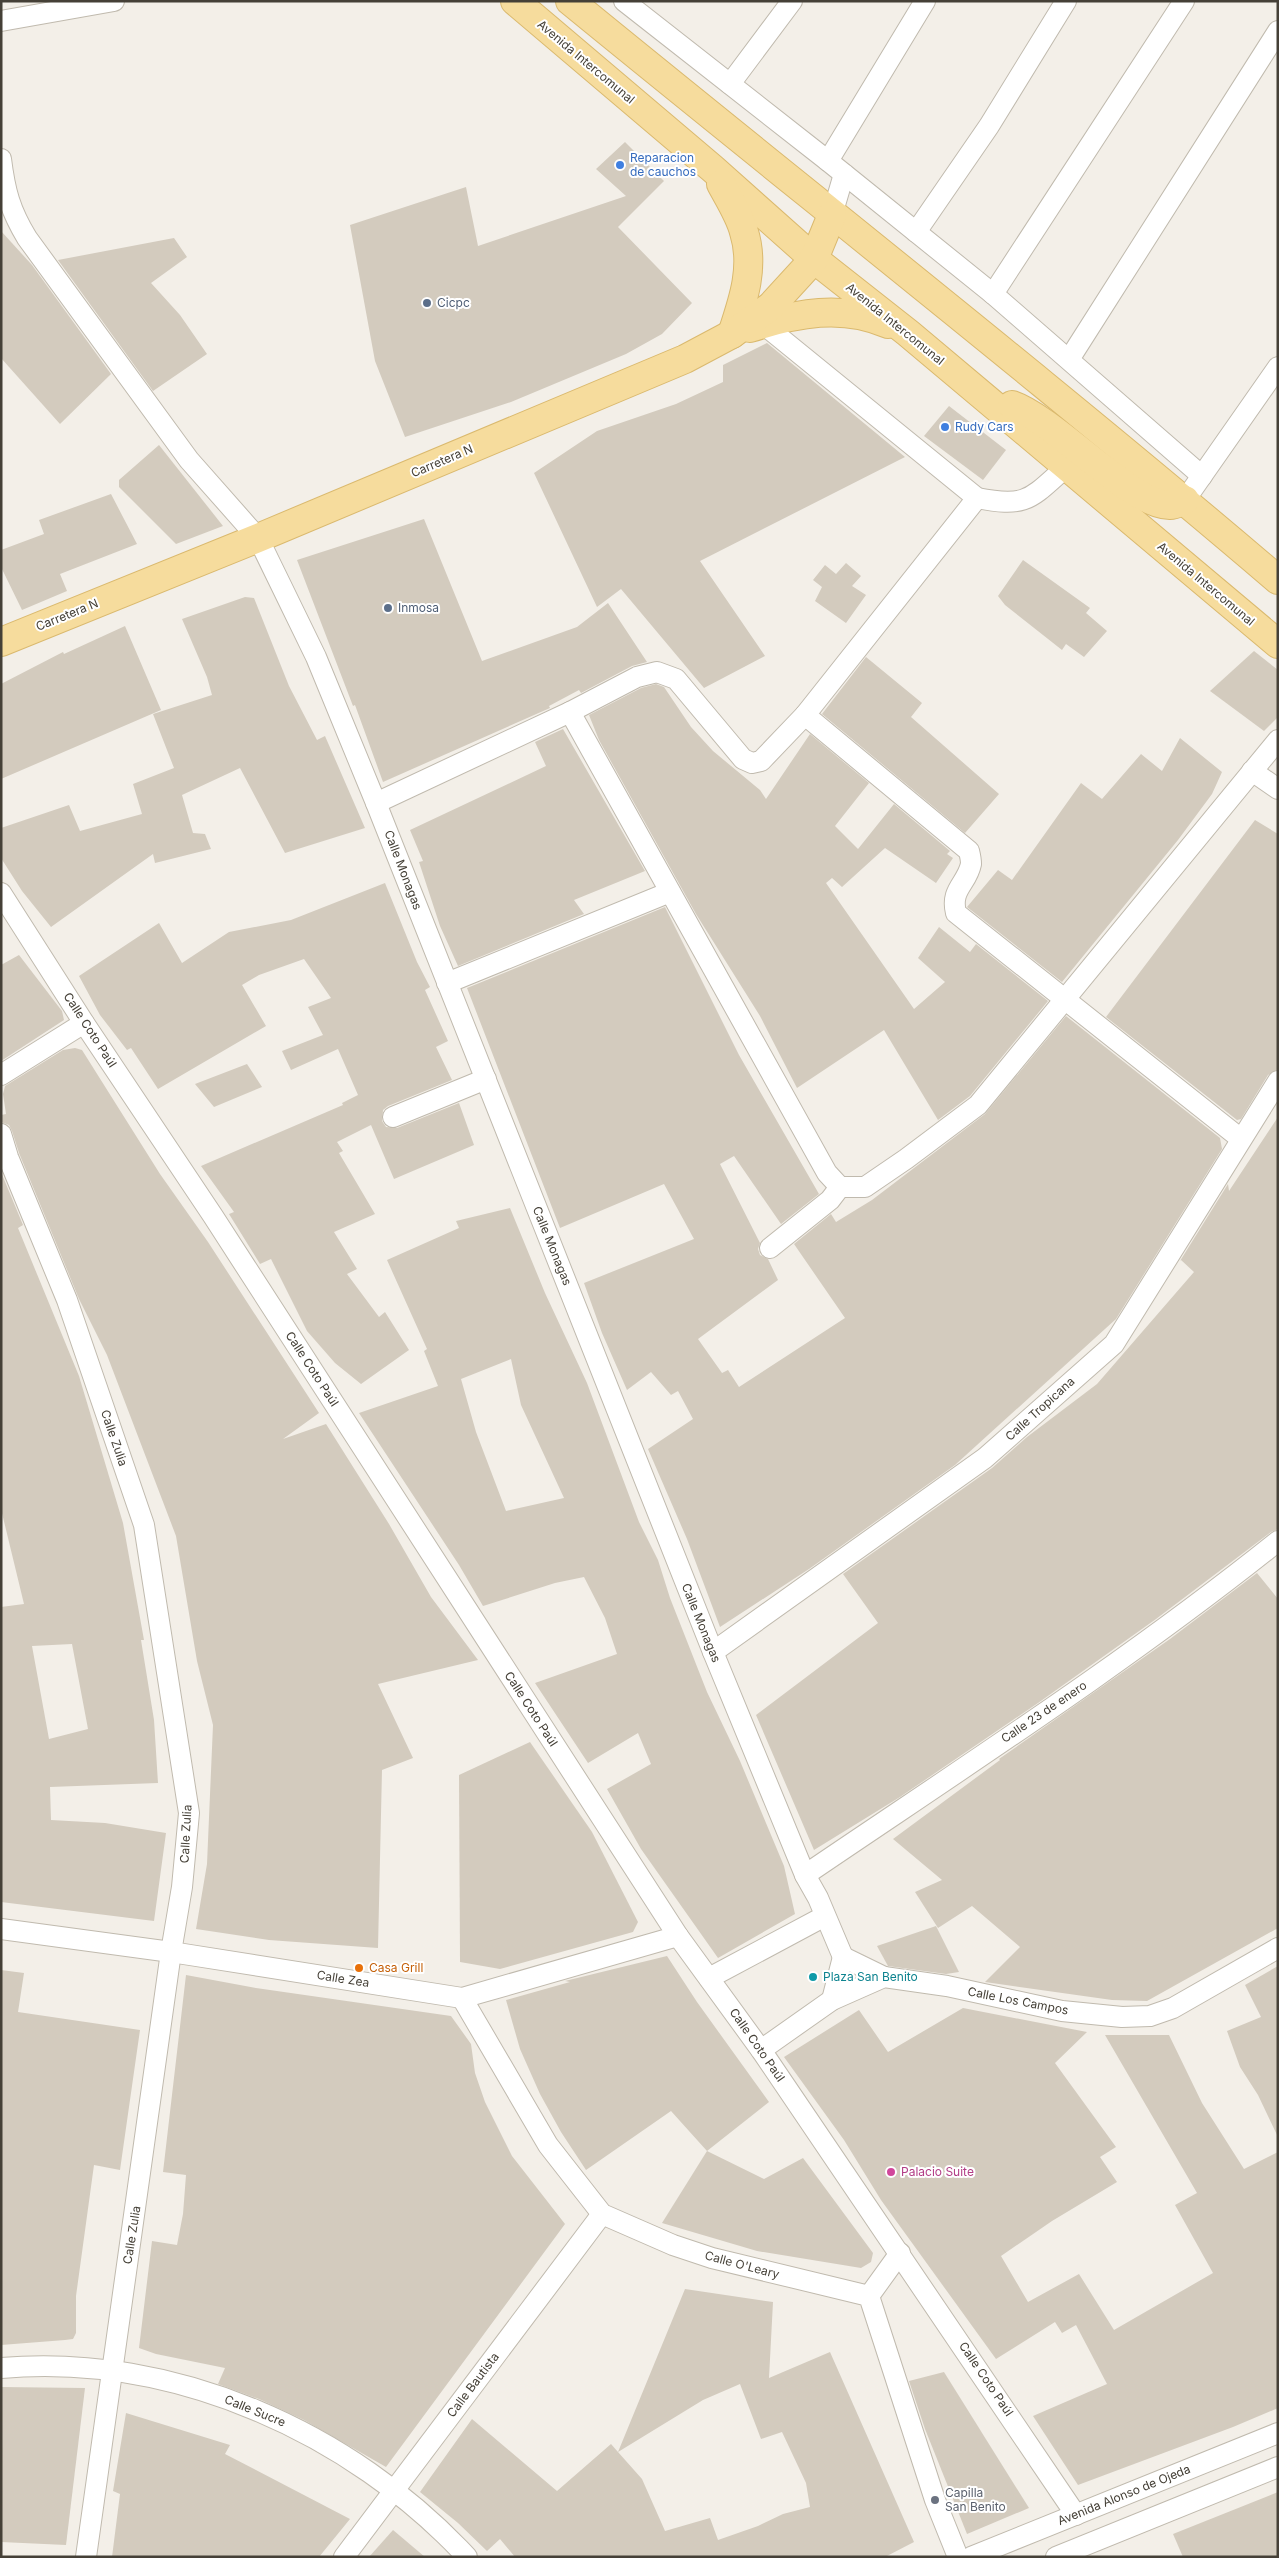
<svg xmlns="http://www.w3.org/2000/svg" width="1279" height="2558" font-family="Inter,sans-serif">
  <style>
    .building { fill: #d3cbbe; fill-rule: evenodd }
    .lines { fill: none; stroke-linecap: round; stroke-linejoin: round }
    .minor-casing { stroke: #c0baae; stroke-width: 22 }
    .primary-casing { stroke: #dab96e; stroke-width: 30 }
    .minor { stroke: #fff; stroke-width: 20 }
    .primary { stroke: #f6dc9d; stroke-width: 28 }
    .shop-dot { fill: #3f7fe0; stroke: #fff; stroke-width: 2 }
    .service-dot { fill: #5c6f8a; stroke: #fff; stroke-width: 2 }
    .food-dot { fill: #e8710a; stroke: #fff; stroke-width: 2 }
    .culture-dot { fill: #0f9aa8; stroke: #fff; stroke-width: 2 }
    .hotel-dot { fill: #d1479c; stroke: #fff; stroke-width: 2 }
    .worship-dot { fill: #6b7280; stroke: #fff; stroke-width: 2 }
    .labels { text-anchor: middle; stroke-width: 4; stroke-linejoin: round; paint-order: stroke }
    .street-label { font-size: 12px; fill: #454037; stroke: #fff }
    .shop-label { font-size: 12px; fill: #366cbe; stroke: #fff; text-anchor: start }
    .service-label { font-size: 12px; fill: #4e5e75; stroke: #fff; text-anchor: start }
    .food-label { font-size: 12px; fill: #c56008; stroke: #fff; text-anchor: start }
    .culture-label { font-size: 12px; fill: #0d838f; stroke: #fff; text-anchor: start }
    .hotel-label { font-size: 12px; fill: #b23c85; stroke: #fff; text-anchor: start }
    .worship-label { font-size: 12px; fill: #5b616d; stroke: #fff; text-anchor: start }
  </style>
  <rect width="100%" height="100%" fill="#f3efe8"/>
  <g class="building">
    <path d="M625 142 664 181 618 227 692 303 662 334 626 354 511 402 405 437 375 361 350 225 466 187 478 246 626 196 596 169Z"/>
    <path d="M1 231 32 265 111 374 60 424 1 358Z"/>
    <path d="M174 238 187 257 151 283 180 315 207 354 153 391 58 260Z"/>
    <path d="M767 343 905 457 700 561 765 656 704 688 621 589 597 607 534 473 597 431 676 404 723 382V365Z"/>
    <path d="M949 406 1006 450 983 480 924 436Z"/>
    <path d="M159 445 223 526 176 544 119 487V480Z"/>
    <path d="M111 494 137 544 60 574 67 591 22 610 1 567V550L44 534 39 520Z"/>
    <path d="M424 519 482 661 577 627 608 603 647 662 632 666 581 693 579 690 549 706 550 708 383 782 355 705 353 706 297 560Z"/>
    <path d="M1023 560 1090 608 1086 613 1107 631 1084 657 1066 644 1062 650 1005 605 998 596Z"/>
    <path d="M846 563 861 576 852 586 866 595 846 623 815 601 822 587 813 580 825 565 836 574Z"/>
    <path d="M245 597 254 598 289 686 317 740 325 736 365 828 285 853 240 768 182 795 193 833 205 834 211 849 155 863 153 854 51 927 22 891 1 858V828L69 805 80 831 142 814 133 784 174 768 153 714 212 695 207 677 182 619Z"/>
    <path d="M125 626 161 710 1 779V684L63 652 64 654Z"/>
    <path d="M1254 651 1278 670V717L1264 731 1210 691Z"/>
    <path d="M866 657 922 703 911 717 999 794 965 833 822 714Z"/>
    <path d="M656 684 664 687 691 727 713 751 760 790 766 799 810 734 869 783 835 826 858 849 894 804 950 851 947 854 953 858 936 883 885 848 842 887 832 878 826 883 914 1009 945 982 918 958 939 927 970 952 976 944 1048 1001 970 1096 938 1120 884 1030 797 1088 760 1016 696 914 599 740 589 715 641 688Z"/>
    <path d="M563 729 645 871 574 900 584 914 458 966 440 926 419 862 423 861 410 830 546 766 535 742Z"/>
    <path d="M1180 738 1222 772 1212 794 1178 840 1062 982 967 907 998 870 1012 880 1081 783 1102 799 1141 754 1162 771Z"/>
    <path d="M1255 820 1278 834V1069L1268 1075 1241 1119 1237 1120 1106 1017Z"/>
    <path d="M385 883 417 962 430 987 425 990 448 1041 436 1047 452 1080 388 1106 383 1110 382 1121 386 1127 397 1128 459 1103 474 1145 394 1179 371 1125 337 1142 343 1151 339 1153 375 1214 334 1232 357 1269 347 1274 379 1317 385 1312 409 1350 361 1384 335 1363 307 1331 271 1259 260 1264 229 1214 234 1212 201 1166 343 1105 342 1103 358 1095 338 1049 291 1070 282 1051 323 1035 308 1007 331 998 304 959 259 975 242 985 266 1026 158 1089 131 1048 127 1050 100 1015 79 976 159 923 182 963 229 932 291 920Z"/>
    <path d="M665 907 739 1055 819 1194 781 1224 734 1156 720 1164 760 1243 758 1249 760 1255 768 1259 778 1280 698 1339 722 1373 728 1370 739 1387 845 1318 794 1244 831 1214 836 1222 872 1200 985 1114 1066 1016 1220 1138 1222 1149 1116 1319 955 1465 809 1569 720 1627 687 1539 648 1449 693 1419 678 1391 671 1395 651 1372 627 1390 602 1333 584 1283 694 1239 664 1184 560 1228 467 988Z"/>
    <path d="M19 955 62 1011 64 1020 1 1061V965Z"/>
    <path d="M75 1048 82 1050 160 1174 208 1242 319 1413 283 1439 326 1424 389 1524 431 1597 478 1660 378 1684 413 1758 382 1770 378 1948 269 1940 196 1929 207 1864 213 1725 197 1661 176 1536 107 1355 79 1299 19 1153 12 1131 9 1125 1 1122V1115L6 1114 3 1094 5 1086 63 1050Z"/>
    <path d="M247 1064 262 1087 214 1107 195 1084Z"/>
    <path d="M1278 1117V1529L1271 1532 1156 1619 1038 1703 900 1797 814 1850 756 1715 878 1623 843 1574 992 1468 1027 1437 1097 1384 1194 1272 1181 1260 1180 1261 1228 1184 1229 1191Z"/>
    <path d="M1 1172 23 1225 18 1228 79 1376 123 1523 144 1640H141L154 1720 158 1783 50 1787 51 1820 105 1823 166 1833 154 1921 1 1902V1607L24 1604 1 1509ZM72 1644 88 1729 49 1739 32 1646Z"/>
    <path d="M510 1208 545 1293 587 1383 639 1522 658 1560 670 1598 707 1692 740 1761 784 1866 795 1914 718 1958 641 1849 607 1789 651 1764 638 1733 588 1763 535 1683 617 1654 605 1618 584 1577 555 1583 483 1606 459 1565 359 1413 438 1386 424 1351 427 1349 387 1260 459 1228 456 1221ZM511 1359 521 1405 564 1498 506 1511 476 1432 461 1379Z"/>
    <path d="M1257 1573 1278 1599V1928L1147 2001 1112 2000 985 1982 1020 1947 972 1906 938 1928 915 1892 942 1880 893 1839 1000 1760 999 1759 1170 1639Z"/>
    <path d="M530 1742 592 1832 638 1922 633 1932 500 1969 460 1962 459 1775Z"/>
    <path d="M936 1926 959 1972 946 1974 888 1966 877 1946Z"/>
    <path d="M667 1956 697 2002 769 2102 707 2151 671 2111 586 2170 561 2132 540 2094 520 2049 506 2000 570 1982 565 1981 569 1980Z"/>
    <path d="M1278 1966V2137L1258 2095 1240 2067 1227 2031 1261 2017 1245 1985Z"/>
    <path d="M1 1970 24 1973 18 2012 140 2030 120 2170 94 2165 76 2296V2333L73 2339 65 2340 1 2345Z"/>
    <path d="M186 1975 256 1988 451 2016 471 2044 475 2073 485 2102 512 2156 565 2224 386 2467 304 2420 259 2399 218 2384 225 2368 156 2354 139 2348 152 2241 177 2245 183 2214 186 2175 163 2172Z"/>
    <path d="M963 2008 1087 2032 1055 2063 1116 2147 1100 2157 1117 2182 1052 2221 1001 2256 1028 2302 1079 2274 1114 2330 1213 2273 1175 2205 1197 2193 1105 2035H1169L1202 2103 1244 2169 1278 2152V2408L1233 2427 1078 2485 1033 2416 1107 2384 1076 2325 1062 2333 1055 2322 996 2359 881 2200 844 2140 784 2057 859 2010 888 2052Z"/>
    <path d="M707 2151 764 2179 803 2158 873 2253 871 2262 861 2268 757 2251 662 2223Z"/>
    <path d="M685 2289 773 2302 769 2378 830 2352 914 2542 885 2557H515L500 2539 487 2551 458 2523 420 2492 472 2419 557 2491 611 2444 618 2452ZM740 2384 761 2439 782 2432 806 2483 810 2507 783 2514 758 2526 718 2540 710 2518 665 2531 642 2479 618 2452 703 2400Z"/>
    <path d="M944 2372 1029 2508 967 2534 925 2429 909 2381Z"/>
    <path d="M1 2387 85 2388 66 2545 1 2542Z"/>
    <path d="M126 2413 230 2445 225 2454 350 2519 319 2557H112L120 2494 113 2491Z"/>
    <path d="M1278 2492V2557H1183L1173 2534Z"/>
    <path d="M393 2530 425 2557H369Z"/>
  </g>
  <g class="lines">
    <g class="minor-casing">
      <g id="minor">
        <path d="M624 1 828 161 993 294 1202 476"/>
        <path d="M1 21 114 1"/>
        <path d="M730 84 792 1"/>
        <path d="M1 159C5 191 10 210 27 238L189 460 258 538 316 657 376 803 713 1652 805 1875 818 1898 843 1957"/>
        <path d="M828 161 925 1"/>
        <path d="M832 215 844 174"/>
        <path d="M916 232 989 126 1066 1"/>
        <path d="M993 294 1184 1"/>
        <path d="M763 324 977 498"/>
        <path d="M1070 358 1278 31"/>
        <path d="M1066 467C1030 499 1027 508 977 498L805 715 969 851C970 855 971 860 971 864 967 884 950 889 956 913L1241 1139"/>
        <path d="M1185 500 1278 367"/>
        <path d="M570 712 827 1173 840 1187H865L906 1159 978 1105 1278 740"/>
        <path d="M1252 771 1278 789"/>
        <path d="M376 803 570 712 637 677 657 672 676 679 743 759 752 763 761 761 805 715"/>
        <path d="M1 893 84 1023 213 1216 678 1936 761 2050 1076 2515"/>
        <path d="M447 983 670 892"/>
        <path d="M1 1075 84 1023"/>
        <path d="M393 1117 486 1079"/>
        <path d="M1 1134 8 1157 67 1300 144 1525 189 1813 182 1887 171 1952 86 2557"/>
        <path d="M770 1248 830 1200 840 1187"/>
        <path d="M713 1652 985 1458 1114 1344 1278 1081"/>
        <path d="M805 1875C964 1767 1127 1662 1278 1541"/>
        <path d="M1 1929 171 1952 462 1998 678 1936"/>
        <path d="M709 1978 825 1916"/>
        <path d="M462 1998 548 2145 602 2214 673 2245 712 2258 869 2296 935 2500 958 2557"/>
        <path d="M832 2000 843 1957 884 1977"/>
        <path d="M761 2050 832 2000 884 1977 947 1986 1062 2011 1122 2017 1150 2016 1173 2008 1278 1948"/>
        <path d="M869 2296 900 2253"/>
        <path d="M1 2368C174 2353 351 2432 467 2557"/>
        <path d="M344 2557 602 2214"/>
        <path d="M971 2557 1278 2433"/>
        <path d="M1056 2557 1278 2467"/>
      </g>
    </g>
    <g class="primary-casing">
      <g id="primary">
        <path d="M515 1 713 169 814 259 908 333 1278 644"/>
        <path d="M570 1C806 194 1046 382 1278 580"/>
        <path d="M721 184C729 199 740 216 744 232 755 267 743 301 732 334"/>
        <path d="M750 328C797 313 842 304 888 324"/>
        <path d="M1012 405C1055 420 1132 506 1170 505 1175 505 1180 502 1185 500"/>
        <path d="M1 642 258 538 685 359 732 334 771 306 814 259 832 215"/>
      </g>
    </g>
    <use href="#minor" class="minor"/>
    <use href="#primary" class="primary"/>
  </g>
  <g class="shop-dot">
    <circle cx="620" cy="165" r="5"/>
    <circle cx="945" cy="427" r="5"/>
  </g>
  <g class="service-dot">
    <circle cx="427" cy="303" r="5"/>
    <circle cx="388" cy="608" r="5"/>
  </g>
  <circle class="food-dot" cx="359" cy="1968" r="5"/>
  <circle class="culture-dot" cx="813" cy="1977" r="5"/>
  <circle class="hotel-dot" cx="891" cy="2172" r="5"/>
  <circle class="worship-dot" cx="935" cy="2500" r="5"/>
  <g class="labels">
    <g class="street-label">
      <text transform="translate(586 62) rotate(40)" y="4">Avenida Intercomunal</text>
      <text transform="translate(895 324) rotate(39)" y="4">Avenida Intercomunal</text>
      <text transform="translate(442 461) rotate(-23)" y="4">Carretera N</text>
      <text transform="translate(1206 584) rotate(40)" y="4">Avenida Intercomunal</text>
      <text transform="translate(67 615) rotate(-22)" y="4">Carretera N</text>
      <text transform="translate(403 870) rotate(69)" y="4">Calle Monagas</text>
      <text transform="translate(90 1030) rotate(57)" y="4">Calle Coto Paúl</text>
      <text transform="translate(552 1246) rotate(68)" y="4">Calle Monagas</text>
      <text transform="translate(312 1369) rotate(57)" y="4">Calle Coto Paúl</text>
      <text transform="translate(1040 1409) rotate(-42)" y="4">Calle Tropicana</text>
      <text transform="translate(114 1438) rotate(71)" y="4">Calle Zulia</text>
      <text transform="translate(701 1623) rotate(68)" y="4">Calle Monagas</text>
      <text transform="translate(531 1709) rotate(57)" y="4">Calle Coto Paúl</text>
      <text transform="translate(1044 1712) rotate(-34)" y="4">Calle 23 de enero</text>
      <text transform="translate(186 1834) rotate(-87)" y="4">Calle Zulia</text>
      <text transform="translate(343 1979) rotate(9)" y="4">Calle Zea</text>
      <text transform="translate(1018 2001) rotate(11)" y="4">Calle Los Campos</text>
      <text transform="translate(757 2045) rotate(55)" y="4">Calle Coto Paúl</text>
      <text transform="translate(132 2235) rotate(-81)" y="4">Calle Zulia</text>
      <text transform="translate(742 2265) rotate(15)" y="4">Calle O'Leary</text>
      <text transform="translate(986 2379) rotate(56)" y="4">Calle Coto Paúl</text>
      <text transform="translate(473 2385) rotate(-53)" y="4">Calle Bautista</text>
      <text transform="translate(255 2411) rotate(22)" y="4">Calle Sucre</text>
      <text transform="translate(1124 2495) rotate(-22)" y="4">Avenida Alonso de Ojeda</text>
    </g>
    <g class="shop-label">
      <text x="630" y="162">Reparacion<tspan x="630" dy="14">de cauchos</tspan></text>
      <text x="955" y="431">Rudy Cars</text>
    </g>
    <g class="service-label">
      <text x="437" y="307">Cicpc</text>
      <text x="398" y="612">Inmosa</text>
    </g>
    <g class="food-label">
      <text x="369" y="1972">Casa Grill</text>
    </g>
    <g class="culture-label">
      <text x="823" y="1981">Plaza San Benito</text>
    </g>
    <g class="hotel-label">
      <text x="901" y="2176">Palacio Suite</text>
    </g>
    <g class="worship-label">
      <text x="945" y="2497">Capilla<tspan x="945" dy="14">San Benito</tspan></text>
    </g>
  </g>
  <rect width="1279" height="2558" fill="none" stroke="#454037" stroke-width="5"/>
</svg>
